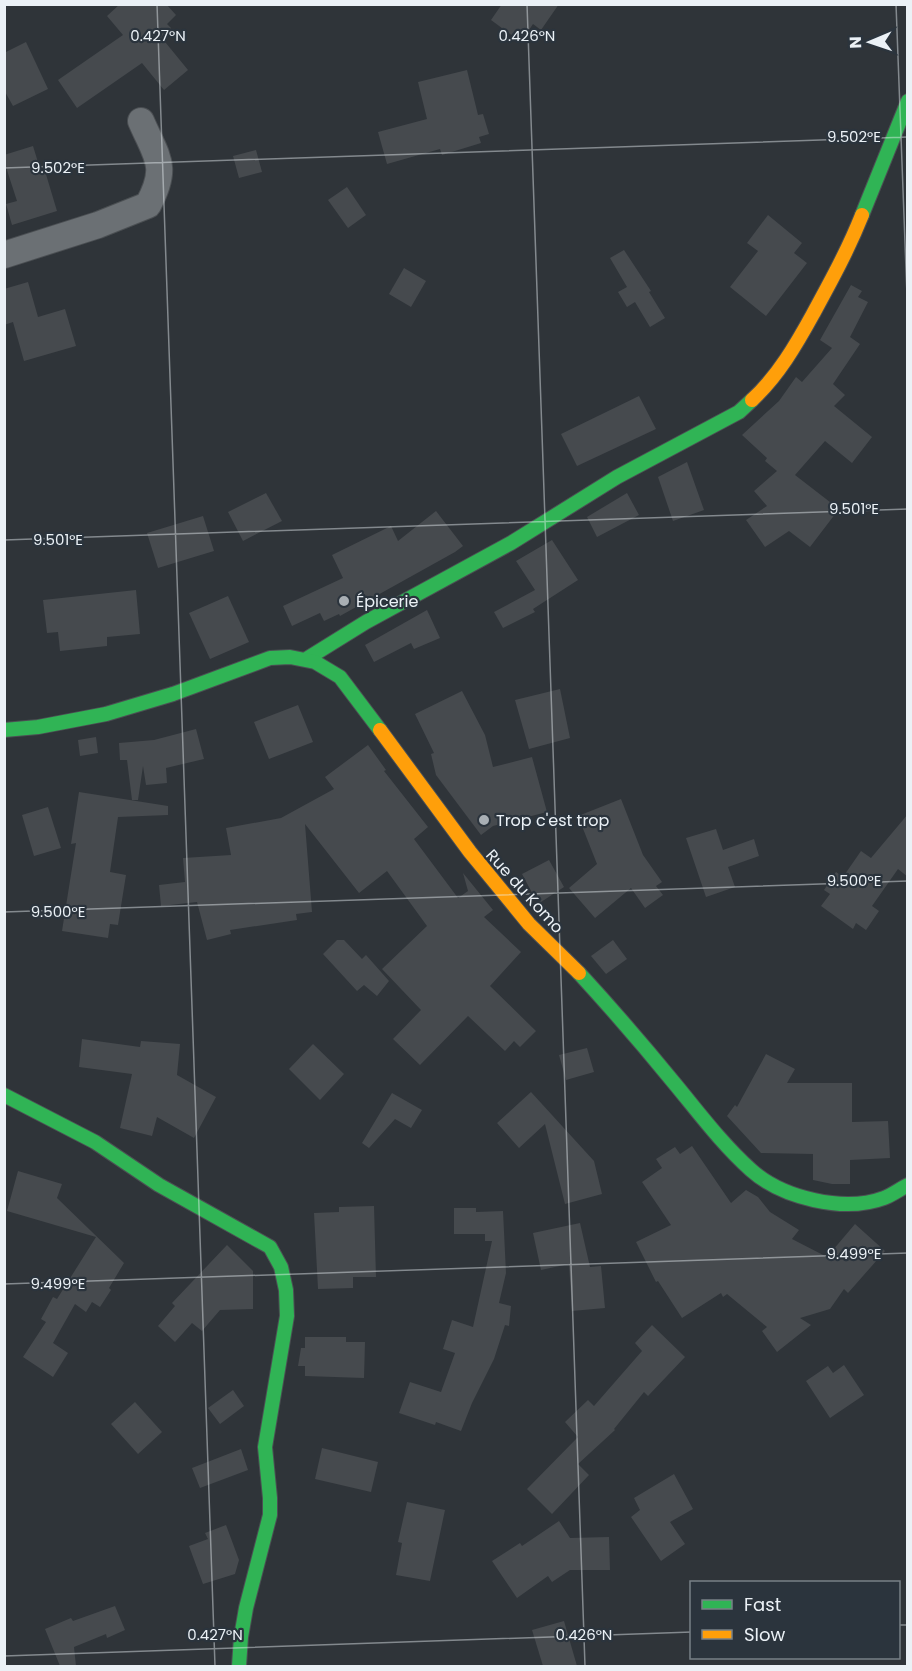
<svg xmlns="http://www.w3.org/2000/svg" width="912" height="1671" font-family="Poppins,sans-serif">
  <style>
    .building { fill: #464a4e }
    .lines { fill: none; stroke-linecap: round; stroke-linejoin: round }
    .street-casing { stroke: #4b4f53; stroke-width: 28 }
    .fast-casing { stroke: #4b4f53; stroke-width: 16 }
    .slow-casing { stroke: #4b4f53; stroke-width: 16 }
    .street { stroke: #6b7074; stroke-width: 26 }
    .fast { stroke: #30b455; stroke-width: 14 }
    .slow { stroke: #ff9f0a; stroke-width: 14 }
    .ticks { fill: none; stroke: #ebf1f6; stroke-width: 1.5; stroke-opacity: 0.45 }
    .poi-dot { fill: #a9afb4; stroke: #2b343d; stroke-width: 2 }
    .labels { text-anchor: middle; stroke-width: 4.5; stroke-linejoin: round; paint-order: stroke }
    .poi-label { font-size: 16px; fill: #ebf1f6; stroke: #2b343d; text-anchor: start }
    .street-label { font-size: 16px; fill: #ebf1f6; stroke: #2b343d }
    .ticks-label { font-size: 15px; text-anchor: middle; fill: #ebf1f6; stroke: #2b343d; stroke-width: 4.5; stroke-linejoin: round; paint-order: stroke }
  </style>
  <rect width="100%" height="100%" fill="#2f3439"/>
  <g class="building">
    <path d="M120 4H166L176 15 167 24 171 28 161 37 188 70 164 90 142 63 77 108 58 80 123 35 107 16Z"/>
    <path d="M502 4H559L541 30 533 24 521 42 491 20Z"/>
    <path d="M26 42 48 89 13 106 4 90V53Z"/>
    <path d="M467 70 478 115 483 114 489 134 479 137 481 143 442 155 440 149 387 164 378 132 427 119 418 82Z"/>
    <path d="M33 146 41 172 45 171 57 211 12 225 6 204 17 201 4 161V155Z"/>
    <path d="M256 150 262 172 239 178 233 156Z"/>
    <path d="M347 187 366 215 348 228 328 200Z"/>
    <path d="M768 215 802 243 794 253 807 263 766 316 730 287 758 251 747 243Z"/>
    <path d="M624 250 651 291 649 292 665 318 650 327 635 302 627 307 618 292 627 287 610 258Z"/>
    <path d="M404 268 426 281 411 307 389 294Z"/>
    <path d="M28 282 38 317 65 309 76 346 24 361 13 322 4 325V289Z"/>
    <path d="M851 285 862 291 858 297 868 302 850 337 860 344 833 384 845 395 834 406 872 437 852 463 825 441 795 475 839 509 810 547 789 531 765 547 746 520 767 506 754 491 777 471 765 461 767 458 742 435 779 401 796 377 802 382 832 348 820 340Z"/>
    <path d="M639 396 656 429 577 466 561 434Z"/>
    <path d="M687 462 704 510 673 521 658 477Z"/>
    <path d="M266 493 282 521 243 541 228 512Z"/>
    <path d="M627 493 639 515 597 537 587 517Z"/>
    <path d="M436 511 463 546 455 552 340 616 339 614 324 621 320 613 292 626 283 606 343 578 332 555 391 526 398 541Z"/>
    <path d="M203 516 214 551 158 568 147 533Z"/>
    <path d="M552 540 578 580 533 609 535 612 503 628 494 612 535 590 516 561Z"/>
    <path d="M136 590 140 634 107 637V646L60 651 58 632 47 633 43 600Z"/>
    <path d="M228 596 249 642 210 659 189 613Z"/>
    <path d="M427 610 440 638 414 649 411 643 374 662 365 645Z"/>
    <path d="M560 689 570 738 529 749 515 700Z"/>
    <path d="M462 691 485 735 493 767 532 757 547 812 493 826 481 835 436 775 431 754 434 753 415 714Z"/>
    <path d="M298 705 313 742 269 759 254 722Z"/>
    <path d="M196 729 204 759 166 768 167 783 146 785 143 766 138 800H132L127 760H120L119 743 154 740Z"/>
    <path d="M96 737 98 753 80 756 78 740Z"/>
    <path d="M368 745 386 770 384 771 428 827 414 839 458 898 468 891 463 873 493 910 484 917 521 952 490 986 536 1031 520 1047 514 1041 505 1051 468 1016 420 1065 393 1039 421 1010 382 969 427 926 387 871 359 893 305 824 312 912 296 914 297 920 230 930 231 934 207 940 197 902 161 906 159 885 185 882 183 858 231 855 226 828 281 818 334 789 325 777Z"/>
    <path d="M79 792 168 806V815L118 817 110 872 126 875 118 925 110 924 108 938 62 931 76 843 71 844Z"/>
    <path d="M621 799 643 855 662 882 656 886 663 895 645 908 631 888 595 918 569 888 597 864 578 816Z"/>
    <path d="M48 807 61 848 34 856 22 815Z"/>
    <path d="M908 814V877L898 869 872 906 879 911 866 930 856 923 853 929 821 906 830 894 824 890 836 872 843 877 861 851 871 858Z"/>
    <path d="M716 829 723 850 754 839 759 856 728 867 735 887 706 897 686 838Z"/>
    <path d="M549 860 564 887 538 904 522 874Z"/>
    <path d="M337 940H344L362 959 366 955 389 981 377 996 364 985 357 991 323 954Z"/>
    <path d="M613 940 627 959 606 974 591 956Z"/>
    <path d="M82 1039 140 1047 141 1041 180 1044 177 1075 216 1097 194 1138 157 1117 152 1136 120 1128 132 1074 79 1067Z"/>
    <path d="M313 1044 344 1074 320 1100 289 1069Z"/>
    <path d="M587 1048 594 1072 566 1080 559 1055Z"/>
    <path d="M766 1054 795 1069 787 1083H852V1122L888 1121 890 1158 850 1160V1184H832L813 1180V1154L761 1153 727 1116 735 1105 737 1107Z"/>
    <path d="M531 1092 594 1161 602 1194 565 1204 545 1124 519 1148 497 1123Z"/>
    <path d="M392 1093 422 1110 411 1128 395 1119 369 1148 362 1143Z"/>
    <path d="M692 1146 731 1203 746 1190 758 1197 770 1212 799 1230 792 1239 827 1257 855 1224 885 1251 848 1293 844 1289 830 1309 800 1318 811 1325 777 1352 762 1331 767 1327 727 1294 723 1297 721 1293 682 1318 658 1281 656 1282 636 1242 671 1225 642 1182 662 1168 656 1159 675 1147 680 1154Z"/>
    <path d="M18 1171 62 1184 57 1198 124 1263 109 1288 111 1290 100 1307 92 1302 86 1312 75 1304 53 1343 68 1353 53 1377 23 1357 46 1322 41 1319 53 1297 57 1299 96 1237 7 1211Z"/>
    <path d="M374 1206 376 1277H353V1288L318 1289 314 1213 339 1212V1207Z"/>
    <path d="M454 1208H476V1212L503 1211 506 1273 499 1303 511 1306 509 1326 505 1325 494 1359 472 1403 461 1431 436 1422 435 1425 399 1413 410 1382 441 1392 455 1353 443 1349 452 1320 473 1327 492 1241H485V1234H454Z"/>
    <path d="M580 1223 590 1267 601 1266 605 1308 572 1311 569 1264 541 1270 533 1233Z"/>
    <path d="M227 1245 253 1271V1309L220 1310 202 1331 192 1323 175 1342 158 1326 175 1306 172 1303Z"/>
    <path d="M652 1325 685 1357 648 1396 644 1392 614 1429 615 1430 578 1464 589 1475 552 1514 527 1489 578 1437 565 1422 588 1400 594 1406 642 1351 635 1343Z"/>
    <path d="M305 1337H346V1342H365L364 1378 305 1376V1366H298L301 1348H305Z"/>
    <path d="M844 1365 864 1395 830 1418 806 1381 828 1366 833 1373Z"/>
    <path d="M233 1390 244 1406 220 1424 208 1408Z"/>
    <path d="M135 1402 162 1432 138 1454 111 1424Z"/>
    <path d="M322 1448 378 1462 371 1492 315 1479Z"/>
    <path d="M241 1449 248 1470 200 1488 192 1468Z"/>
    <path d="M674 1474 693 1509 670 1522 685 1544 661 1561 631 1517 640 1510 634 1498Z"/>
    <path d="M407 1502 445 1510 430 1581 396 1575 402 1543 398 1542Z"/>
    <path d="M559 1521 570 1538 609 1537 610 1570H570L552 1582 548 1576 517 1598 492 1561 520 1543 522 1546Z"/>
    <path d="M226 1525 239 1560 235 1574 203 1584 189 1546 208 1539 205 1533Z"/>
    <path d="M115 1606 125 1630 107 1638 106 1634 74 1647 76 1666H60L45 1629 71 1618 73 1621Z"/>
    <path d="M564 1621 577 1666H543L532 1630Z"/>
  </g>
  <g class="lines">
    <g class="street-casing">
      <path id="street" d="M4 255 98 225 148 205C169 166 157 158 141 121"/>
    </g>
    <g class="fast-casing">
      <g id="fast">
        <path d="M862 215 908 101"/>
        <path d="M308 658 366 622 511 543 617 477 739 412 752 400"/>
        <path d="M4 730 38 727 106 714 173 694 270 658 290 657 315 662 340 677 380 730"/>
        <path d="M579 973C612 1009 644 1046 675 1084 699 1113 722 1144 751 1170 782 1198 844 1213 884 1198 892 1195 900 1189 908 1185"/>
        <path d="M4 1095 95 1142 159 1185 270 1247 281 1267 286 1290 287 1316 265 1447 270 1498V1515L246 1608 241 1637 239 1666"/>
      </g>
    </g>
    <g class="slow-casing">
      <g id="slow">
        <path d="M752 400C778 376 796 345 813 314 831 281 848 250 862 215"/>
        <path d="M380 730 470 852 529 924 579 973"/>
      </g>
    </g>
    <use href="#street" class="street"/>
    <use href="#fast" class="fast"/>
    <use href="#slow" class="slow"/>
  </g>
  <path class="ticks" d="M157 4 215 1666M527 4 585 1666M896 4 908 322M4 168 908 137M4 540 908 509M4 912 908 881M4 1284 908 1253M898 1625H908M4 1656 692 1632"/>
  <g class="poi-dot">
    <circle cx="344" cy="601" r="6"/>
    <circle cx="484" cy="820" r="6"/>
  </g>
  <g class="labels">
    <g class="poi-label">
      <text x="356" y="607">Épicerie</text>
      <text x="496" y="826">Trop c'est trop</text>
    </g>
    <g class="street-label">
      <text transform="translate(525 891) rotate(48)" y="6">Rue du Komo</text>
    </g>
  </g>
  <g class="ticks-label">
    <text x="158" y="41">0.427°N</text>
    <text x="527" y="41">0.426°N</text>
    <text x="854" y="142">9.502°E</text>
    <text x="58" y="173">9.502°E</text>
    <text x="854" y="514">9.501°E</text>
    <text x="58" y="545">9.501°E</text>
    <text x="854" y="886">9.500°E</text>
    <text x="58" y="917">9.500°E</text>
    <text x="854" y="1259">9.499°E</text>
    <text x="58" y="1289">9.499°E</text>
    <text x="215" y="1640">0.427°N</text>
    <text x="584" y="1640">0.426°N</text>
  </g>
  <rect width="912" height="1671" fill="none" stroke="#ebf1f6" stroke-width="12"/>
  <rect x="690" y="1581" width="210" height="78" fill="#2b343d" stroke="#788087" stroke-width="1.5"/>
  <rect x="702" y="1600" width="30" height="9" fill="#30b455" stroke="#788087" stroke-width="1.5"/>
  <text x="744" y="1611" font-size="18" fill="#ebf1f6">Fast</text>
  <rect x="702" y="1630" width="30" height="9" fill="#ff9f0a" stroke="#788087" stroke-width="1.5"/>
  <text x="744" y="1641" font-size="18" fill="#ebf1f6">Slow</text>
  <g transform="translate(870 42) rotate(268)" stroke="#2b343d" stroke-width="4.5" paint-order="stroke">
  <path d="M0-4.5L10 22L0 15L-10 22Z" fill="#ebf1f6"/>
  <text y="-9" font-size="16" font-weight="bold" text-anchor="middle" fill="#ebf1f6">N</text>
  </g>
</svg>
